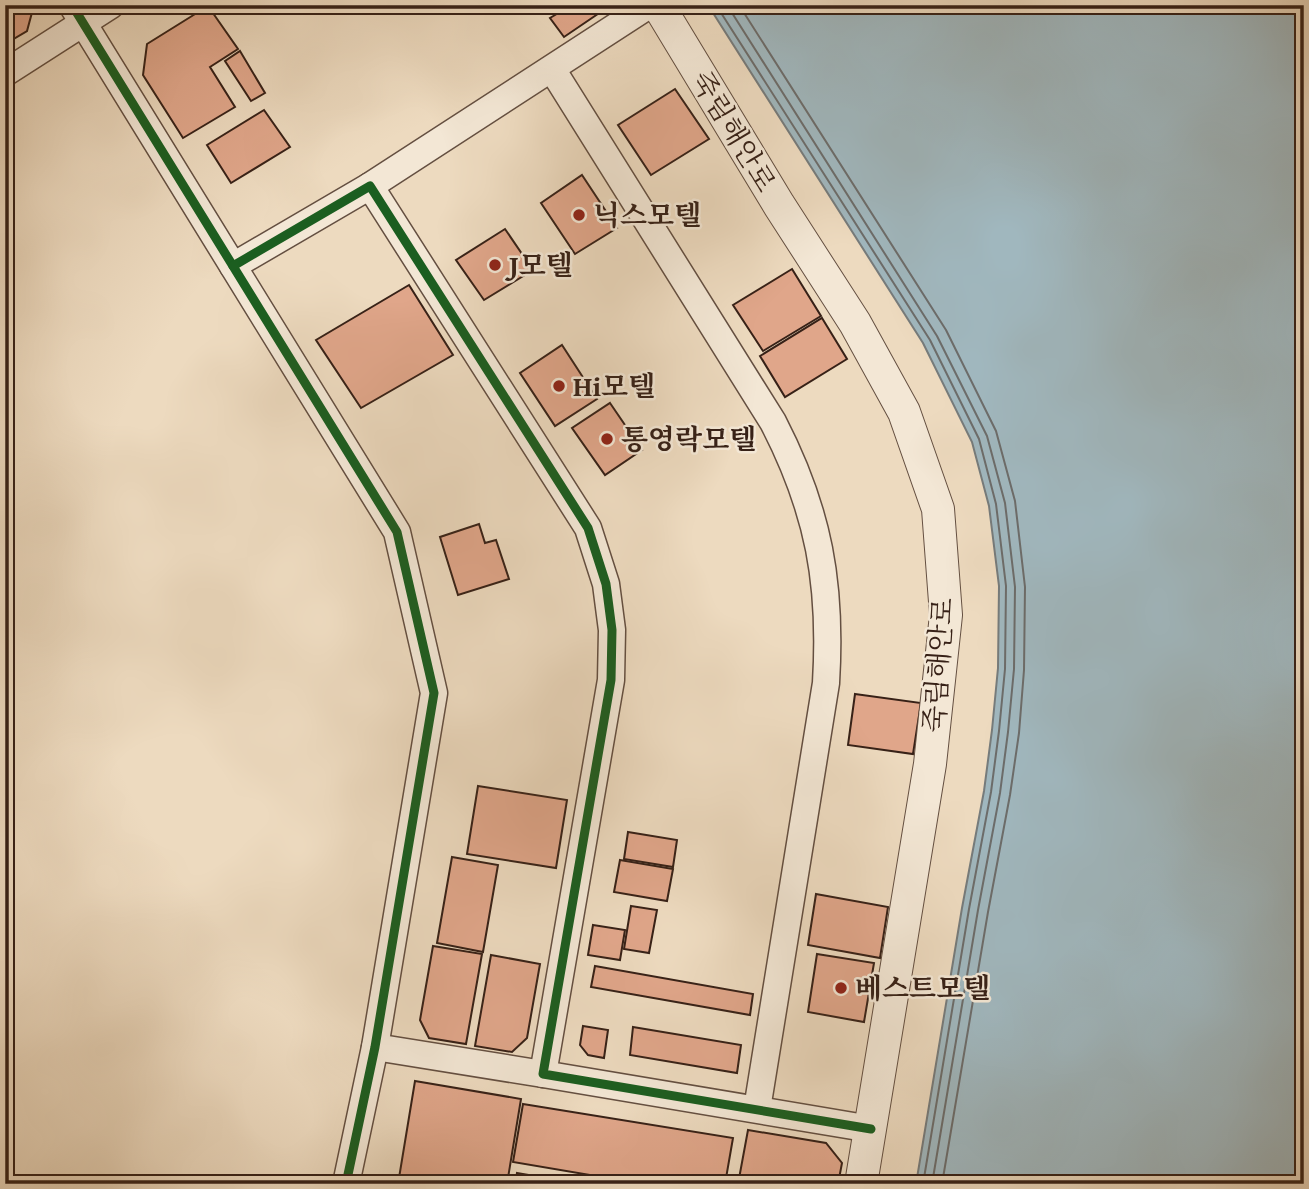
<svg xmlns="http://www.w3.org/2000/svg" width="1309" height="1189" font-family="'Gentium Book Plus','Noto Serif KR',serif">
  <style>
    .water { fill: #a0b7be; stroke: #767b7b; stroke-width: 2 }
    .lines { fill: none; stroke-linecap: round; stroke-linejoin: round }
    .shore { stroke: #6c6c6a; stroke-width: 2 }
    .building { fill: #e0a68a; stroke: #372117; stroke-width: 2 }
    .minor-casing { stroke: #644f41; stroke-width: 29 }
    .tertiary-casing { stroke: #644f41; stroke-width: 34 }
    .minor { stroke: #f3e7d5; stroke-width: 26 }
    .tertiary { stroke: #f3e7d5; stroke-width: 32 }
    .cycleway-casing { stroke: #f3e7d5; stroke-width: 13 }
    .cycleway { stroke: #1b5e20; stroke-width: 9 }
    .poi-dot { fill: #8f2418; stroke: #f3e7d5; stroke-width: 2.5 }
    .labels { text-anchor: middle; stroke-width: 5; stroke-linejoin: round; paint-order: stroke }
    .street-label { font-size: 28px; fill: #372117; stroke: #f3e7d5 }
    .poi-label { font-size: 28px; font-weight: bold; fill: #372117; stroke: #f3e7d5; text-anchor: start }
  </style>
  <rect width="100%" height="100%" fill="#eddabf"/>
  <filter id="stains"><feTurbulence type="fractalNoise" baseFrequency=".00286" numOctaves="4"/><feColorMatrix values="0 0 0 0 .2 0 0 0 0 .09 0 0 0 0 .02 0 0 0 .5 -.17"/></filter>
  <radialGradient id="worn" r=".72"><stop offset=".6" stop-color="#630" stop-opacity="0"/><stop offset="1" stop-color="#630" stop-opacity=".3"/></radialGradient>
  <path class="water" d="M708 5H1304V1184H916L962 908 984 791 992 730 998 668 999 586 989 506 972 442 923 343Z"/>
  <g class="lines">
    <g class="shore">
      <path d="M716 5 930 340 979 439 996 504 1006 586 1005 669 999 731 991 792 969 909 923 1184"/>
      <path d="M727 5 937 336 987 436 1005 503 1015 587 1014 669 1008 732 1000 793 978 910 932 1184"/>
      <path d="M739 5 946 330 996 431 1015 501 1025 587 1024 670 1019 733 1010 795 988 912 942 1184"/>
    </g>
  </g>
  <g class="building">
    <path d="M5 5H34L27 31 5 44Z"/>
    <path d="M555 5H611L564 37 550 18 560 12Z"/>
    <path d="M208 6 238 49 210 67 235 107 183 138 143 75 147 44Z"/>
    <path d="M240 51 265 93 251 101 225 61Z"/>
    <path d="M675 89 709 139 651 175 618 125Z"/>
    <path d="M264 110 290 147 231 183 207 145Z"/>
    <path d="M582 175 617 228 575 254 541 203Z"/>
    <path d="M505 229 533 270 484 300 456 260Z"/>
    <path d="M792 269 821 316 763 351 733 305Z"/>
    <path d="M409 285 453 355 361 408 316 340Z"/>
    <path d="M822 318 847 359 785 397 760 356Z"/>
    <path d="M562 345 597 399 555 426 520 373Z"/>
    <path d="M610 403 642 450 605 475 572 428Z"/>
    <path d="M479 524 485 543 496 540 509 579 458 595 440 537Z"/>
    <path d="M855 694 921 703 913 754 848 745Z"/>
    <path d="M478 786 567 800 556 868 467 854Z"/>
    <path d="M628 832 677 840 673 867 624 859Z"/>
    <path d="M452 857 498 865 483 952 437 943Z"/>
    <path d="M620 860 673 869 667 901 614 892Z"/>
    <path d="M816 894 888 907 880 958 808 945Z"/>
    <path d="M631 906 657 910 649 953 624 949Z"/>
    <path d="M593 925 625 930 620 960 588 955Z"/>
    <path d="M433 946 482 954 466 1044 429 1038 420 1020Z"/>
    <path d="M817 954 874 963 864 1022 808 1012Z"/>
    <path d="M491 955 540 964 527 1038 512 1052 475 1046Z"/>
    <path d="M595 966 753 994 750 1015 591 987Z"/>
    <path d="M583 1026 608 1030 604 1058 588 1055 580 1045Z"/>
    <path d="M633 1027 741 1045 737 1073 630 1055Z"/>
    <path d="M415 1081 521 1099 507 1184H398Z"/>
    <path d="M523 1104 733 1138 725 1184H643L513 1162Z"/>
    <path d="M748 1130 826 1143 842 1163 838 1184H738Z"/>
    <path d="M517 1173 581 1184H515Z"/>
  </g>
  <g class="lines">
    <g class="minor-casing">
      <g id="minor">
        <path d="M72 5 397 532 434 693 375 1047 346 1184"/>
        <path d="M552 69 773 422C819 511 832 584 826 683L757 1109"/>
        <path d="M5 73 111 5"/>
        <path d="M370 186 649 5"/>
        <path d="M233 266 370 186 588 528 606 584 612 630 611 680 543 1074 871 1129"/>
        <path d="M375 1047 543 1074"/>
      </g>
    </g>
    <g class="tertiary-casing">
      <path id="tertiary" d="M658 5 779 205 855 323 904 412 938 509 946 615 930 764 861 1184"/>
    </g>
    <use href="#minor" class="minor"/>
    <use href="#tertiary" class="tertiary"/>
    <g class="cycleway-casing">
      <g id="cycleway">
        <path d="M72 5 397 532 434 693 375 1047 346 1184"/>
        <path d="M233 266 370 186 588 528 606 584 612 630 611 680 543 1074 871 1129"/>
      </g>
    </g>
    <use href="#cycleway" class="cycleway"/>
  </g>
  <g class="poi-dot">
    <circle cx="579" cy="215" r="7"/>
    <circle cx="495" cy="265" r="7"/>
    <circle cx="559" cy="386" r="7"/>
    <circle cx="607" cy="439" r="7"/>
    <circle cx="841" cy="988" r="7"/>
  </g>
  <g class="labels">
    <g class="street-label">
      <text transform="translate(734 131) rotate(59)" y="10">죽림해안로</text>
      <text transform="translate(938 665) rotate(-86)" y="10">죽림해안로</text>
    </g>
    <g class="poi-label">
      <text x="593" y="225">닉스모텔</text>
      <text x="509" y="275">J모텔</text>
      <text x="573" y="396">Hi모텔</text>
      <text x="621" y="449">통영락모텔</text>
      <text x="855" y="998">베스트모텔</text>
    </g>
  </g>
  <rect width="1309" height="1189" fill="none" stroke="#eddabf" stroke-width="28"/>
  <rect x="7" y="7" width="1295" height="1175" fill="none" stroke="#372117" stroke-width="3.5"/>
  <rect x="14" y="14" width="1281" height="1161" fill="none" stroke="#372117" stroke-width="2"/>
  <rect width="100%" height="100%" filter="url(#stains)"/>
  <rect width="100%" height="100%" fill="url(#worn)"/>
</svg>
